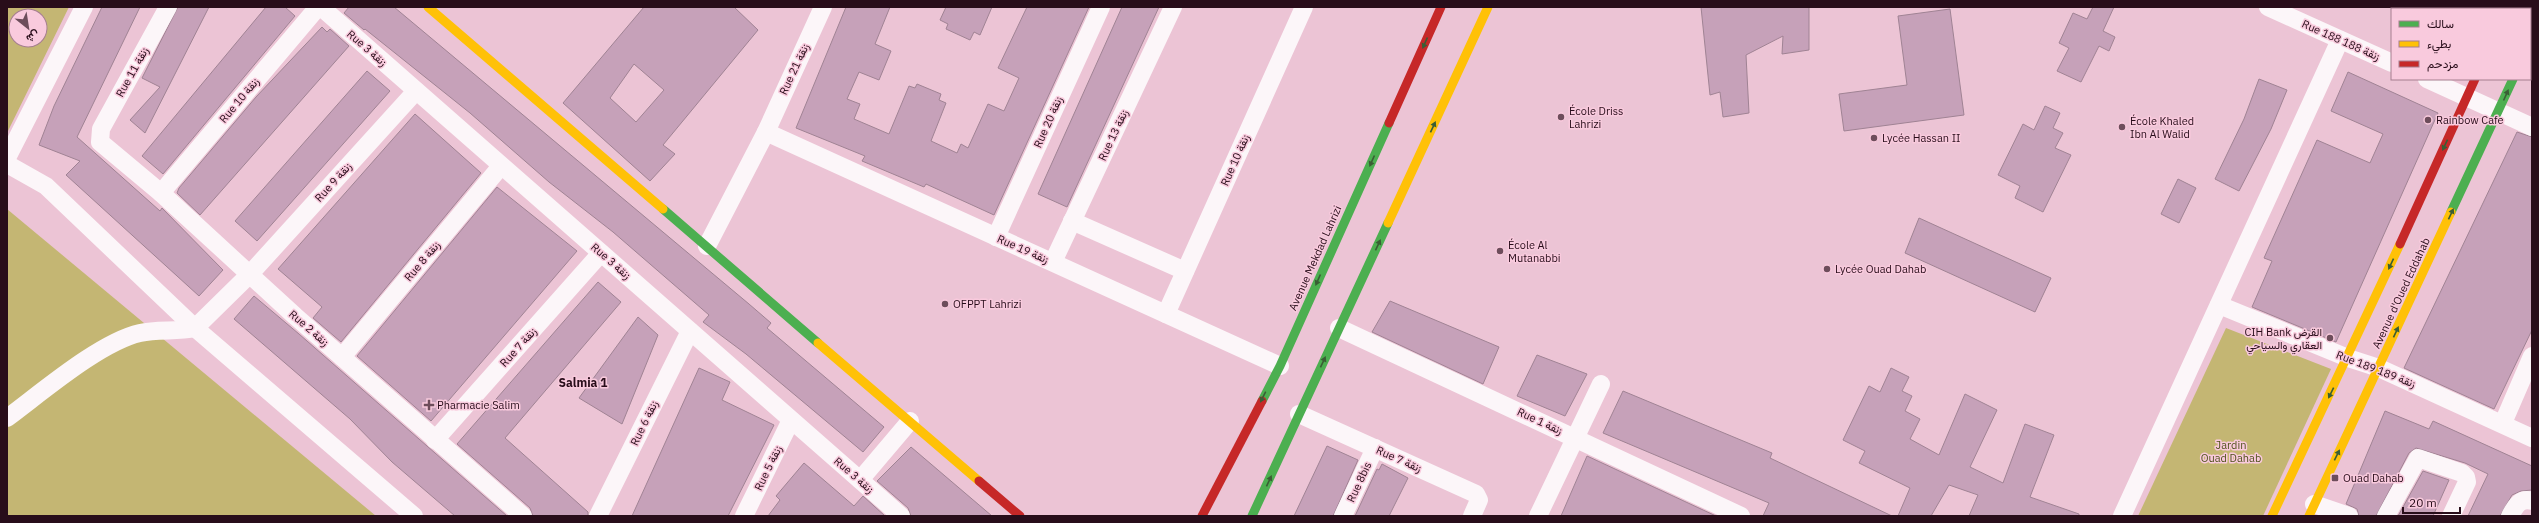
<svg xmlns="http://www.w3.org/2000/svg" width="2539" height="523" font-family="'IBM Plex Sans',Vazirmatn,sans-serif">
  <style>
    .green { fill: #c4b673; fill-rule: evenodd }
    .building { fill: #c6a1b9; stroke: #a08394; fill-rule: evenodd }
    .lines { fill: none; stroke-linecap: round; stroke-linejoin: round }
    .street { stroke: #fcf6f9; stroke-width: 18 }
    .fast { stroke: #4caf50; stroke-width: 9 }
    .slow { stroke: #ffc107; stroke-width: 9 }
    .jam { stroke: #c62828; stroke-width: 9 }
    .oneway { fill: #3a5e35 }
    .poi-dot { fill: #6d4d5b; stroke: #f9cadd; stroke-width: 1.5 }
    .labels { text-anchor: middle; stroke-width: 3; stroke-linejoin: round; paint-order: stroke }
    .street-label { font-size: 11px; fill: #280d1a; stroke: #f9cadd }
    .poi-label { font-size: 11px; fill: #280d1a; stroke: #f9cadd; text-anchor: start }
    .park-label { font-size: 11px; fill: #4f521b; stroke: #f9cadd }
    .neighbourhood-label { font-size: 12px; font-weight: bold; fill: #280d1a; stroke: #f9cadd }
  </style>
  <rect width="100%" height="100%" fill="#ecc4d5"/>
  <g class="green">
    <path d="M7 7H69L8 131H7ZM16 16H40V40H16Z"/>
    <path d="M7 209 376 516H7Z"/>
    <path d="M2226 328 2331 369 2263 516H2138Z"/>
  </g>
  <g class="building">
    <path d="M102 7H140L77 137 160 211 162 208 223 270 199 296 66 175 80 161 39 145 54 106Z"/>
    <path d="M178 7H209L145 133 130 120 160 87 142 78Z"/>
    <path d="M266 7H285L295 16 163 174 142 156Z"/>
    <path d="M349 7H394L749 304 771 323 767 328 884 427 863 452 746 354 703 322 709 315 613 232 549 182 470 113 365 29 364 30 344 13Z"/>
    <path d="M644 7H734L758 30 663 145 675 154 650 181 563 103ZM634 64 664 90 636 122 610 98Z"/>
    <path d="M846 7H890L875 44 891 51 879 80 859 72 847 99 860 104 854 119 889 134 909 86 915 88 917 84 941 94 939 100 946 103 931 141 957 153 961 144 968 148 988 104 1004 111 1019 78 998 68 1027 7H1089L994 215 926 184 924 187 862 161 865 156 796 128Z"/>
    <path d="M946 7H992L980 35 974 32 970 40 946 29 948 24 940 20Z"/>
    <path d="M1122 7H1159L1067 207 1038 194Z"/>
    <path d="M1701 7H1809V50L1782 54 1783 36 1746 55 1749 113 1723 117 1720 92 1710 95Z"/>
    <path d="M2093 7H2114L2103 31 2115 37 2109 51 2099 46 2081 82 2057 71 2069 48 2059 43 2073 13 2087 19Z"/>
    <path d="M1950 9 1964 115 1844 131 1839 94 1907 85 1898 16Z"/>
    <path d="M322 27 327 32 330 29 349 46 200 215 177 193 179 188 256 97Z"/>
    <path d="M367 71 390 91 257 241 235 221Z"/>
    <path d="M2348 72 2438 113 2336 342 2252 307 2272 261 2264 258 2317 140 2370 163 2383 134 2331 111Z"/>
    <path d="M2259 79 2287 90 2271 129 2239 191 2215 179 2244 119Z"/>
    <path d="M2045 106 2060 113 2053 128 2063 133 2055 148 2071 155 2043 212 2015 198 2020 186 1998 175 2023 124 2034 130Z"/>
    <path d="M415 114 481 173 341 342 313 318 322 307 278 269Z"/>
    <path d="M2517 132 2532 137V330L2494 409 2404 368Z"/>
    <path d="M2178 179 2196 188 2179 223 2161 214Z"/>
    <path d="M497 187 577 251 431 421 357 356Z"/>
    <path d="M1919 218 2051 278 2035 312 1905 253Z"/>
    <path d="M598 282 621 302 505 438 588 512V516H533L530 508 457 444Z"/>
    <path d="M254 296 299 334 507 516H455L392 462 350 419 234 319Z"/>
    <path d="M1390 301 1499 347 1483 384 1372 332Z"/>
    <path d="M638 317 658 335 622 424 579 398Z"/>
    <path d="M1537 355 1587 374 1565 416 1517 396Z"/>
    <path d="M699 368 730 382 722 400 774 425 728 516H632Z"/>
    <path d="M1891 368 1909 377 1902 391 1912 396 1905 411 1920 419 1910 439 1939 455 1965 394 1997 410 1970 467 2003 483 2025 424 2054 435 2030 497 2079 514V516H1969L1978 495 1949 485 1931 516H1898L1910 488 1859 463 1865 451 1843 440 1869 386 1880 392Z"/>
    <path d="M1623 391 1772 453 1770 458 1892 516H1763L1769 503 1603 433Z"/>
    <path d="M2385 411 2429 429 2433 421 2532 466V490L2521 491 2512 495 2500 516H2468L2488 474 2465 463 2416 448 2409 453 2376 516H2359L2357 509 2346 504Z"/>
    <path d="M1327 446 1358 460 1333 516H1294Z"/>
    <path d="M911 447 992 516H911L908 508 877 481Z"/>
    <path d="M1587 456 1716 516H1561Z"/>
    <path d="M804 463 854 506 863 496 885 516H768L780 500 776 496Z"/>
    <path d="M1382 464 1408 478 1389 516H1355L1377 469 1379 470Z"/>
    <path d="M2423 471 2449 480 2433 516H2398Z"/>
  </g>
  <g class="lines">
    <g class="street">
      <path d="M168 7 101 129 100 142 161 193 295 316 523 516"/>
      <path d="M321 7 901 516"/>
      <path d="M2268 7 2392 63"/>
      <path d="M2427 79 2532 127"/>
      <path d="M766 132 1280 366"/>
      <path d="M7 158 84 7"/>
      <path d="M7 164 46 186 195 328 414 516"/>
      <path d="M161 193 318 7"/>
      <path d="M1072 221 1185 271"/>
      <path d="M996 237 1101 7"/>
      <path d="M707 246 766 132 823 7"/>
      <path d="M1053 262 1173 7"/>
      <path d="M2219 305 2348 358 2379 368 2532 438"/>
      <path d="M1166 314 1304 7"/>
      <path d="M1339 328 1741 516"/>
      <path d="M342 357 501 166"/>
      <path d="M1299 414 1476 494 1479 500 1472 516"/>
      <path d="M7 418C41 393 100 342 140 333 158 329 177 332 195 328L250 274 416 91"/>
      <path d="M2503 423 2532 356"/>
      <path d="M435 440 601 253"/>
      <path d="M860 480 910 421"/>
      <path d="M2314 504 2349 516"/>
      <path d="M598 516 690 331"/>
      <path d="M744 516 791 420"/>
      <path d="M1343 516 1375 448"/>
      <path d="M1538 516 1601 384"/>
      <path d="M2122 516 2340 40"/>
      <path d="M2386 516 2418 458 2462 473 2466 477 2467 482 2451 516"/>
      <path d="M2510 516C2515 507 2520 497 2532 501"/>
    </g>
    <g class="fast">
      <path d="M663 209 818 343"/>
      <path d="M2451 212 2513 79"/>
      <path d="M1262 401 1280 366 1389 123"/>
      <path d="M1252 516 1388 223"/>
    </g>
    <g class="slow">
      <path d="M428 7 663 209"/>
      <path d="M1388 223 1488 7"/>
      <path d="M818 343 979 481"/>
      <path d="M2272 516 2400 244"/>
      <path d="M2309 516 2451 212"/>
    </g>
    <g class="jam">
      <path d="M2507 9 2508 7"/>
      <path d="M2530 42 2532 37"/>
      <path d="M1389 123 1441 7"/>
      <path d="M2400 244 2475 79"/>
      <path d="M979 481 1020 516"/>
      <path d="M1202 516 1262 401"/>
    </g>
  </g>
  <defs><path id="oneway-solid" d="M-6-.8H1V-3.2L6.5 0L1 3.2V.8H-6Z"/></defs>
  <g class="oneway">
    <use href="#oneway-solid" transform="translate(1425 43) rotate(114)"/>
    <use href="#oneway-solid" transform="translate(2506 95) rotate(-66)"/>
    <use href="#oneway-solid" transform="translate(1433 127) rotate(-65)"/>
    <use href="#oneway-solid" transform="translate(2445 145) rotate(115)"/>
    <use href="#oneway-solid" transform="translate(1372 161) rotate(114)"/>
    <use href="#oneway-solid" transform="translate(2451 214) rotate(-65)"/>
    <use href="#oneway-solid" transform="translate(1378 245) rotate(-65)"/>
    <use href="#oneway-solid" transform="translate(2391 264) rotate(115)"/>
    <use href="#oneway-solid" transform="translate(1318 280) rotate(114)"/>
    <use href="#oneway-solid" transform="translate(2396 332) rotate(-65)"/>
    <use href="#oneway-solid" transform="translate(1323 362) rotate(-65)"/>
    <use href="#oneway-solid" transform="translate(2331 393) rotate(116)"/>
    <use href="#oneway-solid" transform="translate(1263 397) rotate(117)"/>
    <use href="#oneway-solid" transform="translate(2337 455) rotate(-64)"/>
    <use href="#oneway-solid" transform="translate(1269 481) rotate(-65)"/>
  </g>
  <g class="poi-dot">
    <circle cx="1561" cy="117" r="4"/>
    <circle cx="2428" cy="120" r="4"/>
    <circle cx="2122" cy="127" r="4"/>
    <circle cx="1874" cy="138" r="4"/>
    <circle cx="1500" cy="251" r="4"/>
    <circle cx="1827" cy="269" r="4"/>
    <circle cx="945" cy="304" r="4"/>
    <circle cx="2330" cy="338" r="4"/>
    <path d="M427 399h4v4h4v4h-4v4h-4v-4h-4v-4h4z"/>
    <rect x="2331" y="474" width="8" height="8" rx="2"/>
  </g>
  <g class="labels">
    <g class="street-label">
      <text transform="translate(2341 40) rotate(24)" y="4">Rue 188 زنقة 188</text>
      <text transform="translate(367 48) rotate(41)" y="4">Rue 3 زنقة</text>
      <text transform="translate(794 69) rotate(-65)" y="4">Rue 21 زنقة</text>
      <text transform="translate(132 72) rotate(-61)" y="4">Rue 11 زنقة</text>
      <text transform="translate(239 100) rotate(-50)" y="4">Rue 10 زنقة</text>
      <text transform="translate(1048 122) rotate(-66)" y="4">Rue 20 زنقة</text>
      <text transform="translate(1113 135) rotate(-65)" y="4">Rue 13 زنقة</text>
      <text transform="translate(1235 160) rotate(-66)" y="4">Rue 10 زنقة</text>
      <text transform="translate(333 182) rotate(-48)" y="4">Rue 9 زنقة</text>
      <text transform="translate(1023 249) rotate(24)" y="4">Rue 19 زنقة</text>
      <text transform="translate(1315 258) rotate(-66)" y="4">Avenue Mekdad Lahrizi</text>
      <text transform="translate(422 261) rotate(-50)" y="4">Rue 8 زنقة</text>
      <text transform="translate(611 261) rotate(41)" y="4">Rue 3 زنقة</text>
      <text transform="translate(2401 293) rotate(-65)" y="4">Avenue d'Oued Eddahab</text>
      <text transform="translate(309 328) rotate(41)" y="4">Rue 2 زنقة</text>
      <text transform="translate(518 347) rotate(-48)" y="4">Rue 7 زنقة</text>
      <text transform="translate(2376 369) rotate(21)" y="4">Rue 189 زنقة 189</text>
      <text transform="translate(1540 421) rotate(25)" y="4">Rue 1 زنقة</text>
      <text transform="translate(644 423) rotate(-64)" y="4">Rue 6 زنقة</text>
      <text transform="translate(1399 459) rotate(24)" y="4">Rue 7 زنقة</text>
      <text transform="translate(768 468) rotate(-64)" y="4">Rue 5 زنقة</text>
      <text transform="translate(854 475) rotate(41)" y="4">Rue 3 زنقة</text>
      <text transform="translate(1359 482) rotate(-65)" y="4">Rue 8bis</text>
    </g>
    <g class="poi-label">
      <text x="1569" y="115">École Driss<tspan x="1569" dy="13">Lahrizi</tspan></text>
      <text x="2436" y="124">Rainbow Cafe</text>
      <text x="2130" y="125">École Khaled<tspan x="2130" dy="13">Ibn Al Walid</tspan></text>
      <text x="1882" y="142">Lycée Hassan II</text>
      <text x="1508" y="249">École Al<tspan x="1508" dy="13">Mutanabbi</tspan></text>
      <text x="1835" y="273">Lycée Ouad Dahab</text>
      <text x="953" y="308">OFPPT Lahrizi</text>
      <text x="2322" y="336" text-anchor="end">CIH Bank القرض<tspan x="2322" dy="13">العقاري والسياحي</tspan></text>
      <text x="437" y="409">Pharmacie Salim</text>
      <text x="2343" y="482">Ouad Dahab</text>
    </g>
    <g class="park-label">
      <text x="2231" y="449">Jardin<tspan x="2231" dy="13">Ouad Dahab</tspan></text>
    </g>
    <g class="neighbourhood-label">
      <text x="583" y="387">Salmia 1</text>
    </g>
  </g>
  <rect width="2539" height="523" fill="none" stroke="#280d1a" stroke-width="16"/>
  <rect x="2391" y="8" width="140" height="72" fill="#f9cadd" stroke="#a57e8f"/>
  <rect x="2399" y="21" width="20" height="6" fill="#4caf50" stroke="#a57e8f"/>
  <text x="2427" y="28" font-size="12" fill="#280d1a">سالك</text>
  <rect x="2399" y="41" width="20" height="6" fill="#ffc107" stroke="#a57e8f"/>
  <text x="2427" y="48" font-size="12" fill="#280d1a">بطيء</text>
  <rect x="2399" y="61" width="20" height="6" fill="#c62828" stroke="#a57e8f"/>
  <text x="2427" y="68" font-size="12" fill="#280d1a">مزدحم</text>
  <g transform="translate(28 28) rotate(150)"><circle r="19" fill="#f9cadd" stroke="#a57e8f"/>
  <path d="M0-3L7 15L0 10L-7 15Z" fill="#6d4d5b"/>
  <text y="-6" font-size="11" font-weight="bold" text-anchor="middle" fill="#280d1a">ش</text>
  </g>
  <path d="M2403 507v6h57v-6" fill="none" stroke="#280d1a" stroke-width="2"/>
  <text x="2409" y="507" font-size="12" fill="#280d1a" stroke="#f9cadd" stroke-width="3" paint-order="stroke">20 m</text>
</svg>
